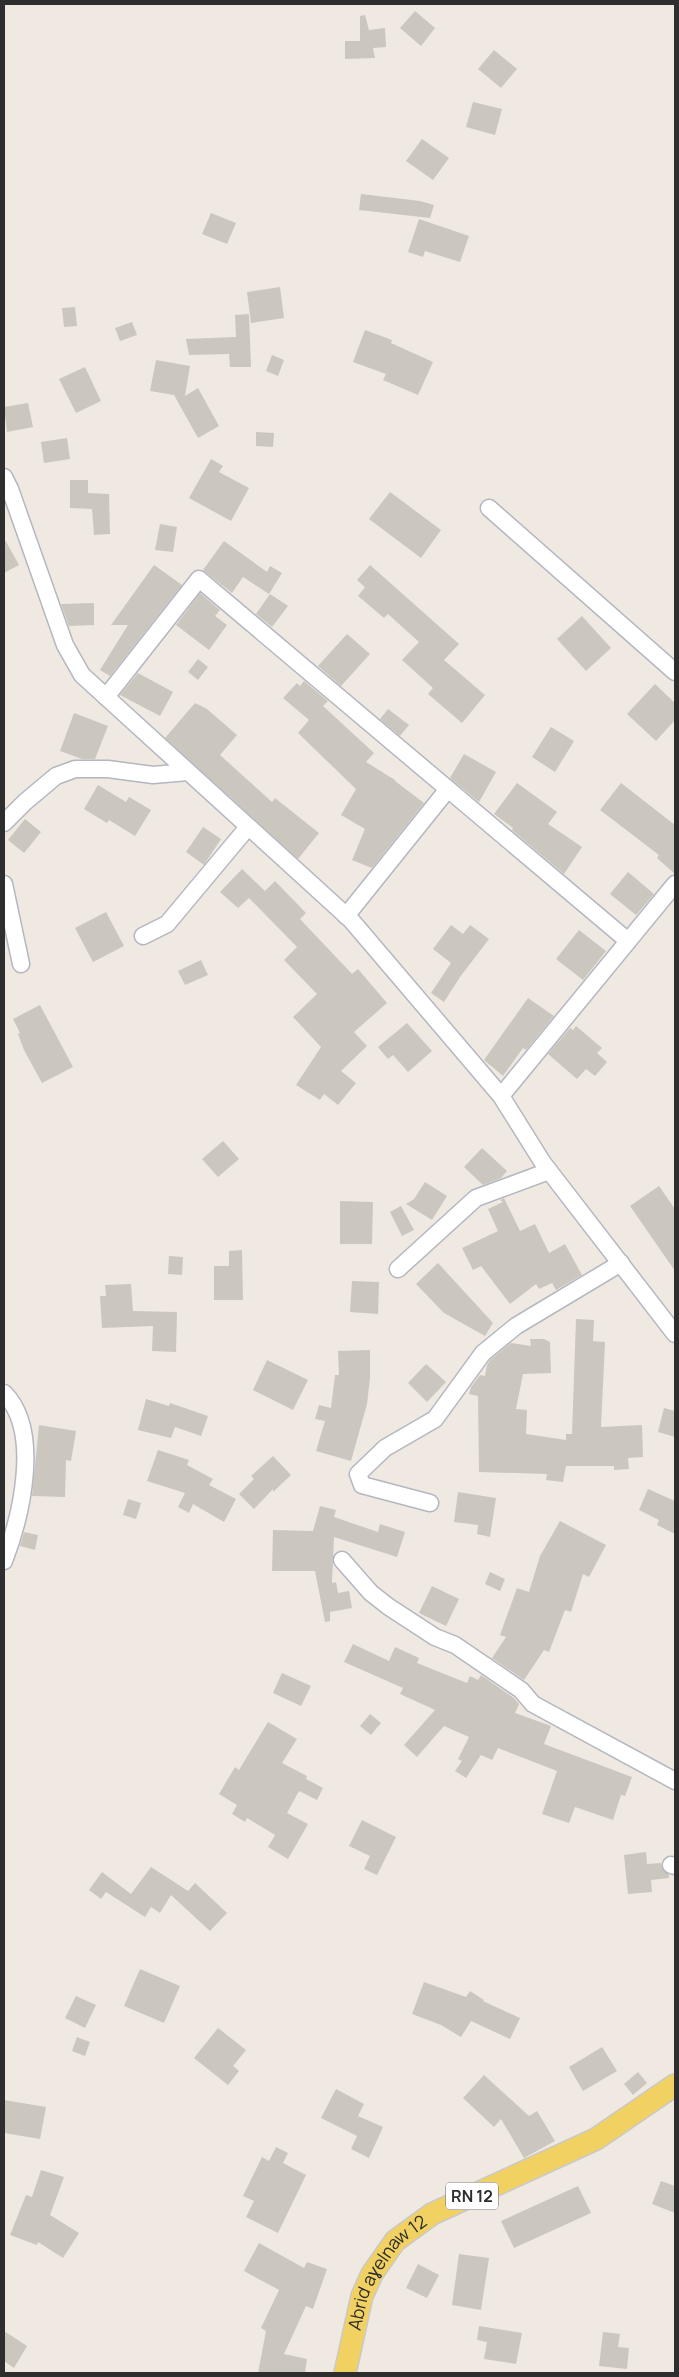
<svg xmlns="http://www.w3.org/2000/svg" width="679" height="2377" font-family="Manrope,sans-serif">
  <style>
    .building { fill: #cbc7bf }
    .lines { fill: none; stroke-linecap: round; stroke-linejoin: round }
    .minor-casing { stroke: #b4b7c1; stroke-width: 19 }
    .major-casing { stroke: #c9c9c9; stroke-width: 24 }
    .minor { stroke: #fff; stroke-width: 16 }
    .major { stroke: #f2d163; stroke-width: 21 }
    .labels { text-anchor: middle; stroke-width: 4; stroke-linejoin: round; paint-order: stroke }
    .shield { fill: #fff; stroke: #6d6d6d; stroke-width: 1 }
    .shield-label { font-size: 16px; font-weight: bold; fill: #2e2e2e }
    .street-label { font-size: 18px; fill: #2e2e2e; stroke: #fff }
  </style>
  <rect width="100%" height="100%" fill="#efe9e1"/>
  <g class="building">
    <path d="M415 11 435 28 421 46 400 28Z"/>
    <path d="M365 15 369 30 385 28 386 47 373 48 375 58 345 59V41H360V16Z"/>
    <path d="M494 50 517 69 501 88 478 69Z"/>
    <path d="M473 102 502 109 495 135 466 127Z"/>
    <path d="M422 139 449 158 433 180 406 161Z"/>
    <path d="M361 194 420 201 434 205 430 218 359 210Z"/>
    <path d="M211 213 236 223 227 244 202 234Z"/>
    <path d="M419 219 469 236 460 262 425 251 423 257 408 252Z"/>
    <path d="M280 287 284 318 251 323 247 292Z"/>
    <path d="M75 307 77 326 64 327 62 308Z"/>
    <path d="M249 314 251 367H230L229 354 189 355 186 339 236 337 235 315Z"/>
    <path d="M132 322 137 335 120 341 115 328Z"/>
    <path d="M365 330 392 340 391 343 433 362 418 395 383 380 386 374 353 362Z"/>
    <path d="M272 355 284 360 278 376 266 371Z"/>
    <path d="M156 360 190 366 185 396 198 388 219 426 198 438 174 395 150 391Z"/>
    <path d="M85 367 101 401 76 413 59 379Z"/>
    <path d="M28 403 33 427 7 432 4 407Z"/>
    <path d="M256 432 274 433 273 447 256 446Z"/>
    <path d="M67 438 70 459 44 463 41 442Z"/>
    <path d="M211 459 223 466 219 472 249 488 231 521 189 498Z"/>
    <path d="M70 480H88V493L109 494 110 534 94 535 92 509 70 508Z"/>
    <path d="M390 492 441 530 421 558 369 519Z"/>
    <path d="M160 524 177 527 173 552 155 550Z"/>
    <path d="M4 538 19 565 4 573Z"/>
    <path d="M224 541 267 572 270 566 282 573 269 594 243 577 232 593 203 570Z"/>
    <path d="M154 565 182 585 110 676 100 670 128 625H111Z"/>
    <path d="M370 565 459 644 444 660 485 695 462 723 428 694 433 688 402 660 419 642 388 614 384 618 358 596 365 587 357 580Z"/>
    <path d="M200 593 220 610 215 616 227 625 209 650 176 625Z"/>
    <path d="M270 594 288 606 272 627 256 614Z"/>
    <path d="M94 603V625L69 626 61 604Z"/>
    <path d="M582 616 611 648 586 671 557 639Z"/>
    <path d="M347 634 370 654 341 686 318 666Z"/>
    <path d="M198 659 208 667 198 680 188 672Z"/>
    <path d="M138 673 173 692 160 716 120 695Z"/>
    <path d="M304 681 328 701 323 706 374 753 366 762 395 780V781L424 803 372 868 352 860 365 829 341 815 356 789 298 733 309 720 283 698 297 683 300 686Z"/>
    <path d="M655 684 675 703V720L656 741 627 714Z"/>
    <path d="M195 703 207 709 237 735 220 755 272 802 275 798 319 833 298 859 165 738Z"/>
    <path d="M388 709 409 725 400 736 380 719Z"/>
    <path d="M74 713 108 726 95 759H82L60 751Z"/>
    <path d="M551 727 574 741 555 772 532 757Z"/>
    <path d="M464 754 496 772 479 802 450 778Z"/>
    <path d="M517 783 557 812 548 824 582 847 564 874 512 830 513 828 494 814Z"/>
    <path d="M621 783 675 825V874L657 858 659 855 600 810Z"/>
    <path d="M98 785 126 802 129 797 151 810 135 836 109 820 107 823 84 809Z"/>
    <path d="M25 819 41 832 24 853 8 840Z"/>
    <path d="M203 827 221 839 204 865 186 852Z"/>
    <path d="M242 869 265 891 275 881 306 913 300 919 352 974 358 969 387 1003 354 1032 367 1046 341 1071 356 1083 338 1105 324 1094 320 1100 296 1085 321 1047 293 1017 317 994 284 960 297 947 249 898 238 908 220 892Z"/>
    <path d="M628 872 654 894 636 915 610 894Z"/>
    <path d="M106 912 124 946 93 962 75 928Z"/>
    <path d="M451 925 463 934 470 925 489 939 460 977 444 1002 431 993 451 963 433 949Z"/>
    <path d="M579 930 606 951 583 980 556 959Z"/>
    <path d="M201 960 208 975 185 985 178 971Z"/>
    <path d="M528 998 554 1016 526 1050 523 1048 503 1076 484 1060Z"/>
    <path d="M40 1005 73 1067 42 1083 24 1050 18 1034 20 1033 13 1019Z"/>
    <path d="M407 1023 432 1051 408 1072 393 1055 388 1059 378 1047Z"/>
    <path d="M576 1026 602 1048 597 1053 607 1062 595 1076 586 1069 577 1079 548 1054 570 1028 573 1030Z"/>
    <path d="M223 1141 239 1159 218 1177 202 1159Z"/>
    <path d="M482 1148 507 1171 501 1178 483 1185 464 1167Z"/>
    <path d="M425 1182 447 1196 432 1220 406 1204 414 1199Z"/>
    <path d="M659 1186 675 1209V1271L630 1206Z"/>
    <path d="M504 1198 520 1231 535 1224 549 1253 565 1244 582 1275 556 1290 552 1283 539 1289 536 1284 510 1304 481 1266 473 1270 462 1248 498 1231 488 1209 503 1202 500 1200Z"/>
    <path d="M340 1201 373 1202 372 1244H340Z"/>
    <path d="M401 1206 414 1230 402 1236 390 1212Z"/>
    <path d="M242 1250 243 1300H214V1266H229V1251Z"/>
    <path d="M169 1256 183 1257 182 1275 168 1274Z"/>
    <path d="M438 1263 493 1323 485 1336 444 1313 416 1284Z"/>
    <path d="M352 1281 379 1282 378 1314 350 1312Z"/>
    <path d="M131 1284 133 1311 177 1312 176 1352 152 1351 153 1326 102 1328 100 1296H106L105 1285Z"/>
    <path d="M576 1319 594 1320 593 1341 605 1342 601 1427 642 1425 643 1457 628 1458 629 1469 614 1470V1466H566L563 1482 546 1480 547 1474 479 1472 478 1396 469 1394 471 1387 480 1375 485 1376 487 1365 490 1360 511 1343 531 1346 530 1339H544L550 1342 551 1373 523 1374 516 1409 527 1410 526 1434 566 1440V1434H572Z"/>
    <path d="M370 1350V1378L367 1404 351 1461 316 1451 325 1421 315 1419 319 1405 331 1408 335 1375H339L338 1351Z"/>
    <path d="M267 1360 308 1380 293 1410 253 1390Z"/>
    <path d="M426 1364 446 1382 427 1402 408 1383Z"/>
    <path d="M146 1399 169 1406 170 1403 208 1416 201 1436 175 1427 171 1438 138 1430Z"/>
    <path d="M664 1408 675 1411V1437L658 1432Z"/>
    <path d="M39 1425 76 1431 71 1461 66 1460 65 1497 32 1496Z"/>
    <path d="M158 1450 189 1460 187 1465 213 1479 209 1485 236 1499 224 1522 193 1504 189 1513 178 1507 185 1493 147 1481Z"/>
    <path d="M273 1456 291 1475 273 1492V1489L254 1509 239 1494 254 1479 251 1476Z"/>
    <path d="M648 1489 675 1501V1534L657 1525 659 1520 639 1510Z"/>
    <path d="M458 1492 496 1498 490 1537 477 1534 478 1525 454 1522Z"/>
    <path d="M128 1499 141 1503 136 1519 123 1515Z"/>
    <path d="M320 1506 336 1510 334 1517 378 1532 380 1524 405 1532 397 1557 334 1537 332 1583 336 1582 338 1593 349 1591 352 1608 330 1612V1621L325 1622 315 1571H272L273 1530 313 1531Z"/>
    <path d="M560 1521 606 1545 589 1577 583 1574 571 1612 565 1610 549 1652 544 1650 524 1680 492 1658 506 1637 500 1635 517 1588 529 1592 540 1556Z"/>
    <path d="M24 1532 38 1535 35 1550 20 1546Z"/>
    <path d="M490 1572 505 1579 500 1591 485 1584Z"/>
    <path d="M432 1586 459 1599 446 1626 419 1613Z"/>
    <path d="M353 1644 389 1661 395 1647 419 1658 417 1663 467 1683 470 1676 478 1680 481 1675 514 1698 519 1704 515 1713 551 1726 544 1744 632 1777 625 1796 621 1795 613 1820 575 1807 569 1823 542 1814 557 1771 498 1748 492 1760 481 1755 466 1778 455 1771 462 1761 458 1759 469 1737 444 1726 417 1757 404 1745 435 1710 400 1694 403 1688 344 1662Z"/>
    <path d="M282 1673 311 1686 301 1706 273 1693Z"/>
    <path d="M370 1714 381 1723 371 1735 360 1726Z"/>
    <path d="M268 1722 297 1739 282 1763 307 1776 306 1779 323 1788 317 1800 299 1791 287 1813 308 1824 288 1859 268 1847 275 1835 247 1818 245 1822 232 1814 237 1805 219 1794 235 1767 239 1770Z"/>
    <path d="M362 1820 396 1837 377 1875 364 1869 370 1856 349 1846Z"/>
    <path d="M646 1852 647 1864 661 1863 662 1868 669 1875V1878L651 1880 652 1892 628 1894 624 1855Z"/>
    <path d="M151 1867 188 1891 195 1883 227 1913 210 1931 171 1895 160 1913 151 1907 145 1917 106 1892 101 1899 89 1890 102 1872 131 1894Z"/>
    <path d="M140 1969 180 1986 164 2023 124 2006Z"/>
    <path d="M424 1982 466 1997 470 1991 484 2000 483 2001 520 2018 510 2039 471 2021 461 2037 441 2025 412 2014Z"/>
    <path d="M76 1996 96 2005 85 2028 65 2018Z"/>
    <path d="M218 2028 246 2050 233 2066 239 2071 228 2085 194 2058Z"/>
    <path d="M77 2037 90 2042 85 2056 72 2051Z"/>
    <path d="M602 2047 617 2071 583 2091 569 2067Z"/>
    <path d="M638 2072 647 2083 633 2095 624 2084Z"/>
    <path d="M484 2075 529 2116 537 2111 555 2141 524 2158 501 2119 494 2127 463 2098Z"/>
    <path d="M336 2089 364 2104 358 2116 383 2127 369 2158 351 2149 357 2136 321 2118Z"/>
    <path d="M4 2100 46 2107 40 2139 4 2133Z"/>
    <path d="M276 2147 288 2153 283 2163 306 2175 278 2233 246 2217 254 2201 243 2196 262 2157 269 2161Z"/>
    <path d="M41 2170 64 2177 50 2215 79 2233 63 2258 38 2242 37 2245 10 2235 26 2195 32 2197Z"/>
    <path d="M661 2181 675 2186V2213L652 2204Z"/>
    <path d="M578 2186 591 2213 514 2248 501 2221Z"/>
    <path d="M259 2243 304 2268 307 2262 327 2269 313 2309 306 2306 284 2354 307 2359 305 2373H258L266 2331 261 2328 279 2290 244 2271Z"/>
    <path d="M459 2254 489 2258 481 2310 452 2305Z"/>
    <path d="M418 2264 439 2275 427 2298 406 2288Z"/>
    <path d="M479 2326 522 2333 516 2364 484 2359 487 2342 477 2340Z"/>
    <path d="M4 2331 27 2346 14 2368 4 2361Z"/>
    <path d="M603 2332 620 2334 618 2347 629 2348 627 2369 599 2366Z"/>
  </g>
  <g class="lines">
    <g class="minor-casing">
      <g id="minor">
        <path d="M4 477 10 489 65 645 82 675 351 920 501 1096 543 1163 675 1334"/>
        <path d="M489 508 675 672"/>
        <path d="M106 697 199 579 628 941"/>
        <path d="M4 823 25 802 56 776 75 769H108L153 775 188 772"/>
        <path d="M4 884 21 964"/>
        <path d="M346 916 448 789"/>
        <path d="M143 936 167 924 248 827"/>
        <path d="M501 1096 675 884"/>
        <path d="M398 1269 476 1198 549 1171"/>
        <path d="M4 1393C42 1431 21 1517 4 1561"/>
        <path d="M430 1503 362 1485 358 1474 385 1448 435 1419 483 1353 516 1326 621 1263"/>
        <path d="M342 1560 371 1593 389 1607 435 1637 455 1645 521 1690 533 1704 675 1781"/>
        <path d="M671 1865 675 1866"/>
      </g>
    </g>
    <g class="major-casing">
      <g id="major">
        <path id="s1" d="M345 2373 362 2296 372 2274 395 2241 432 2214 596 2139 675 2085"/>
      </g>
    </g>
    <use href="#minor" class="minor"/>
    <use href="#major" class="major"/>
  </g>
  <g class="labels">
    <rect class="shield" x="446" y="2182.5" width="52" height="27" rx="4"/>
    <g class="shield-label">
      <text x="472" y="2202">RN 12</text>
    </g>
    <g class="street-label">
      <text dy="6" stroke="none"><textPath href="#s1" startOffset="112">Abrid aɣelnaw 12</textPath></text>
    </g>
  </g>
  <rect width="679" height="2377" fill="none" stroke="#2e2e2e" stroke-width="10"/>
</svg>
